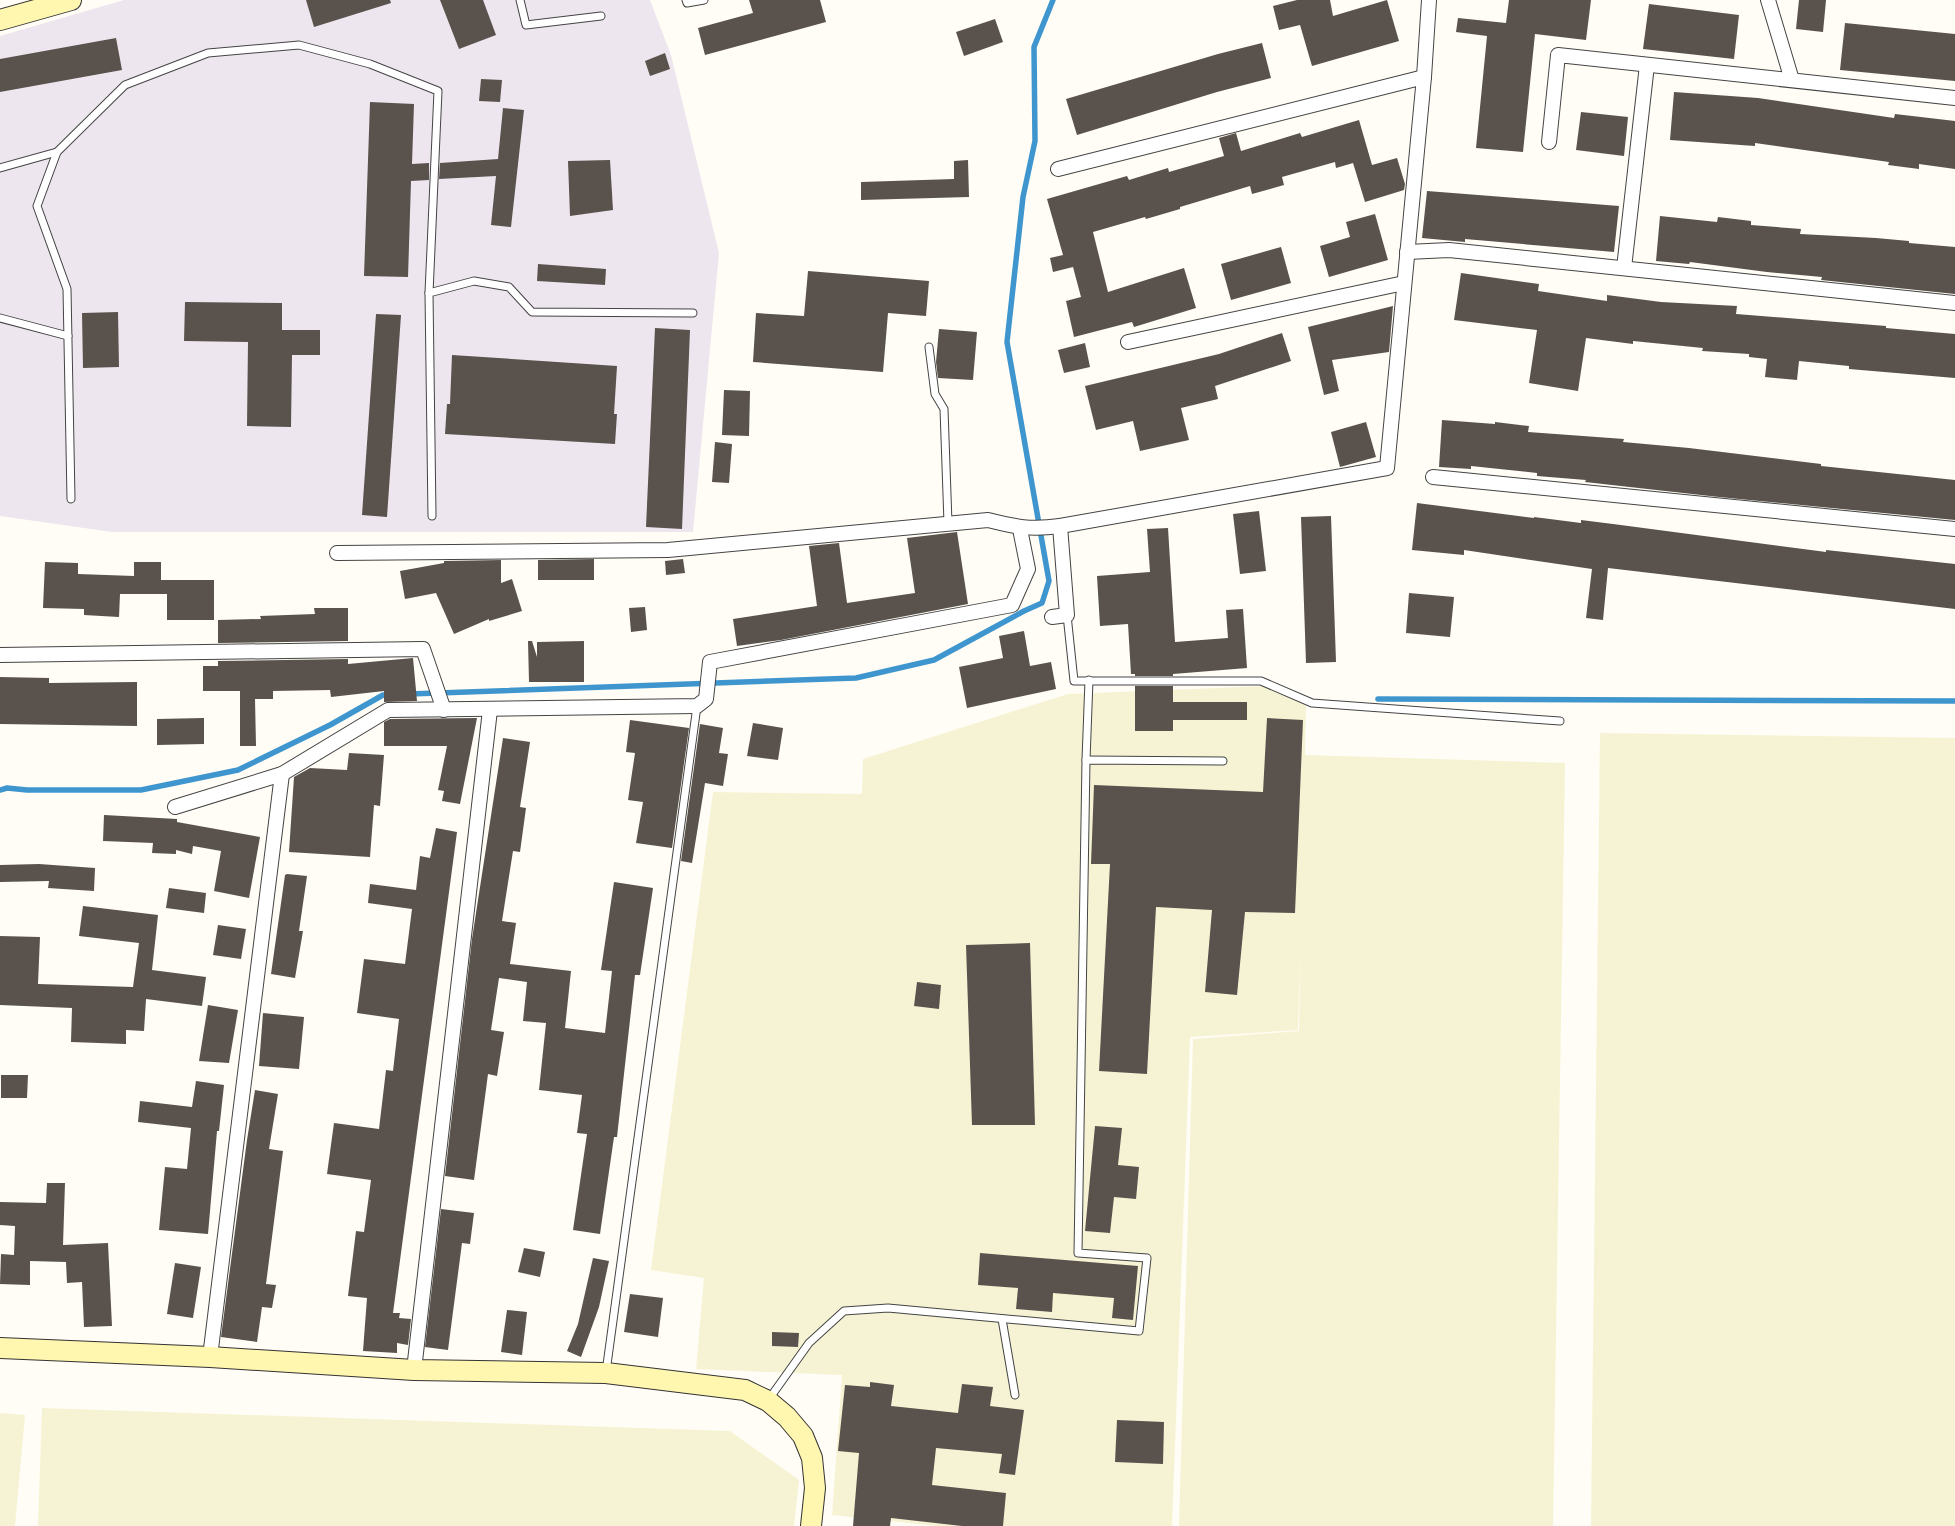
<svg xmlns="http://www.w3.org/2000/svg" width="1955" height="1526" font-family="'PT Serif',serif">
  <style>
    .industrial { fill: #eee6ef }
    .farmland { fill: #f6f3d4 }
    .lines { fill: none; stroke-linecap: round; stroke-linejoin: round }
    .stream { stroke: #3f96cf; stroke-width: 5.5 }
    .building { fill: #5a524d }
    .lane-casing { stroke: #444; stroke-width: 9 }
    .street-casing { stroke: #444; stroke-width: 16 }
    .secondary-casing { stroke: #333; stroke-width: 22 }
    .lane { stroke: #fff; stroke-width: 7 }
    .street { stroke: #fff; stroke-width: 14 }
    .secondary { stroke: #fff6b0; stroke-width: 20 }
  </style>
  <rect width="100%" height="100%" fill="#fffdf5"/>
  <path class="industrial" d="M124 0H650L671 55 719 253 693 532H112L0 516V36Z"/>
  <g class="farmland">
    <path d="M1268 686 1306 706 1305 755 1565 763 1553 1526H1179L1193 1039 1299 1031 1300 950 1298 1030 1190 1037 1172 1526H937L832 1515 842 1375 696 1369 704 1278 651 1270 713 792 862 794 863 759 1068 694Z"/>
    <path d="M1600 733 1955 738V1526H1591Z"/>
    <path d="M42 1408 730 1431 799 1480 794 1526H38Z"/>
    <path d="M0 1413 25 1415 15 1526H0Z"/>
  </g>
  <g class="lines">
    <g class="stream">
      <path d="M409 694 856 678 934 660 1024 611 1042 603 1049 581 1007 342 1023 197 1035 141 1034 47 1053 0"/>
      <path d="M1378 699 1955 701"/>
      <path d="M0 790 7 788 27 790H141L238 770 330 725 383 695H390"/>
    </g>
  </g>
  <g class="building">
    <path d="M306 0H390L391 3 314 27Z"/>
    <path d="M440 0H483L496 35 459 49Z"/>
    <path d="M749 0H820L826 22 705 55 698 28 753 13Z"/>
    <path d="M1297 0H1330L1333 16 1387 0 1399 41 1312 66 1300 25 1279 30 1273 6Z"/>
    <path d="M1509 0H1591L1586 40 1535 34 1523 152 1476 148 1487 36 1456 32 1458 18 1506 23Z"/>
    <path d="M1799 0H1826L1823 32 1796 29Z"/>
    <path d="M1649 4 1739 15 1734 59 1643 49Z"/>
    <path d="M995 19 1003 42 964 56 956 32Z"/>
    <path d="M1845 23 1955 34V81L1840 70Z"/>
    <path d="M116 38 122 70 0 92V59Z"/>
    <path d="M1262 43 1271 78 1217 92 1077 135 1066 99 1218 54Z"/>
    <path d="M665 53 670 69 650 76 645 61Z"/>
    <path d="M481 79 502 80 500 102 479 101Z"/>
    <path d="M1674 92 1758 98 1894 118 1895 114 1955 121V169L1919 164V169L1888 165 1889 162 1755 143V146L1670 140Z"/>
    <path d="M370 102 414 104 412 164 429 163V180L411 181 408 277 364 276Z"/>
    <path d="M503 108 524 110 511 227 491 225 496 176 439 179 440 163 498 159Z"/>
    <path d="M1581 112 1628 117 1624 156 1576 150Z"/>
    <path d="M1359 120 1372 165 1397 158 1405 184 1404 190 1365 202 1353 163 1336 168 1335 162 1282 177 1284 185 1252 194 1250 186 1180 207V209L1146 219 1145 217 1093 232 1108 292 1184 268 1196 308 1134 327 1132 322 1074 337 1066 301 1081 297 1073 267 1053 272 1050 258 1063 255 1047 199 1127 176 1129 180 1168 168 1169 172 1224 156 1219 138 1236 133 1241 151 1300 133 1302 137Z"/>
    <path d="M610 160 613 210 570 216 568 161Z"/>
    <path d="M968 160 969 197 861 200V182L954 179V161Z"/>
    <path d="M1427 191 1619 206 1614 252 1465 239V242L1422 238Z"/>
    <path d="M1375 214 1388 260 1329 277 1320 246 1350 237 1346 222Z"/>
    <path d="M1660 216 1717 222 1718 217 1751 221V225L1801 229 1800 234 1876 238 1909 241V243L1955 247V294L1821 280 1822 277 1767 272 1690 262 1689 264 1656 261Z"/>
    <path d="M1281 247 1291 283 1231 300 1221 264Z"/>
    <path d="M538 264 606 269 605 285 537 281Z"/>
    <path d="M808 271 929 281 926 316 888 313 883 372 753 362 756 313 804 316Z"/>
    <path d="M1461 273 1539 284 1538 291 1607 301V295L1661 302 1737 306 1736 314 1886 326V328L1955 334V378L1849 369V366L1799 361 1797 380 1765 377 1767 359 1749 357V354L1702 351 1703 348 1633 341V344L1586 338 1578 391 1529 383 1537 330 1454 320Z"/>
    <path d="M185 302 282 303V330H320V355H292L291 427 247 426 248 342 184 341Z"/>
    <path d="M1393 306 1389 352 1332 360 1339 391 1324 395 1308 327Z"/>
    <path d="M118 312 119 367 83 368 82 313Z"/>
    <path d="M376 314 401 315 387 517 362 515Z"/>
    <path d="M655 328 690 330 682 529 646 527Z"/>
    <path d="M939 329 977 332 973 380 938 378 936 362Z"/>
    <path d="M1282 333 1291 361 1215 386 1218 399 1181 408 1189 440 1140 451 1133 421 1096 430 1085 386 1219 354Z"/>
    <path d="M1085 343 1090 367 1064 373 1058 350Z"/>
    <path d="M452 355 617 366 614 414H617L615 444 445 434 447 404H450Z"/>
    <path d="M724 390 750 391 749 436 722 435Z"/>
    <path d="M1442 420 1495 424V422L1529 426 1528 432 1624 439 1623 442 1689 448 1821 464V466L1955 480V520L1719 497 1585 482 1586 480 1537 476V473L1471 466V469L1439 467Z"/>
    <path d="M1366 422 1376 457 1340 467 1331 432Z"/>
    <path d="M715 442 732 444 729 483 712 482Z"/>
    <path d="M1417 503 1534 518V517L1581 523V520L1613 524 1826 552V550L1955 564V609L1608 568 1603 620 1586 618 1592 569 1464 550V555L1412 550Z"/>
    <path d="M1259 511 1266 571 1240 574 1233 514Z"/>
    <path d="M1331 516 1336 662 1306 663 1301 517Z"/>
    <path d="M1168 528 1175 642 1228 638 1226 610 1243 609 1247 668 1173 674V676H1135V674H1131L1128 624 1100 626 1097 576 1150 572 1147 529Z"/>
    <path d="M957 532 968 604 781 640 737 646 733 619 817 606 809 546 839 543 847 603 915 593 907 538Z"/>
    <path d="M594 559V580H538V560Z"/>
    <path d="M683 559 685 573 666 575 665 561Z"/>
    <path d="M501 560V583L512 579 522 611 489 621V619L454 634 436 593 405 599 400 571 444 563V561Z"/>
    <path d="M45 562 78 563V574L134 576V562H161V580H214V620H167V594H120L119 617 84 615V609L43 608Z"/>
    <path d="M1409 593 1454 597 1450 637 1406 633Z"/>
    <path d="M645 607 647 630 631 632 629 608Z"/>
    <path d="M314 608H348V641L218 643V620L261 619 260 616 315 614Z"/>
    <path d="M1024 631 1030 666 1051 662 1056 689 967 708 959 667 1003 658 999 636Z"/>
    <path d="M528 641H532L537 657V642L584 641V682H529Z"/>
    <path d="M413 658 417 701 384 702V691L331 697 330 690 273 691V699H255L256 746H240V691H203V666H218V661L348 659V664Z"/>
    <path d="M0 677 49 678V683L137 682V726L0 724Z"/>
    <path d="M1135 686H1173V702H1247V720H1173V731H1135Z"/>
    <path d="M204 718V744L157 745V719Z"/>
    <path d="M477 718 460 804 442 801 444 791 438 790 447 746H384V722L390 719Z"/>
    <path d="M1267 718 1303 720 1295 913 1245 912 1237 995 1205 992 1212 910 1156 907 1147 1074 1099 1071 1110 864H1091L1094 785 1263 792Z"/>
    <path d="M630 720 689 728 672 848 636 843 643 802 628 800 635 753 626 752Z"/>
    <path d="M753 723 783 728 778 760 747 756Z"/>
    <path d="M700 724 723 728 719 753 728 754 723 786 705 783 692 863 681 861Z"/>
    <path d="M503 738 530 742 520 807 526 808 520 852 513 851 502 921 516 923 510 964 571 971 565 1028 605 1033 612 971 601 970 614 882 653 888 640 975H635L617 1137H614L600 1234 573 1230 587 1134 577 1133 582 1095 539 1090 546 1023 523 1021 527 982 499 978 491 1030 504 1032 497 1076 488 1074 474 1180 445 1176 472 939Z"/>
    <path d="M349 753 384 755 380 806 374 805 370 857 289 852 294 777 310 768 347 770Z"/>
    <path d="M104 815 177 819V822L260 837 249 898 214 891 221 851 193 846 192 854 176 850V854L152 853 153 843 103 841Z"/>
    <path d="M436 828 457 832 393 1313H400L399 1318 411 1319 408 1345 397 1343V1353L363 1351 367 1298 348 1296 356 1231 364 1232 371 1180 327 1174 334 1123 379 1129 386 1070 393 1071 399 1019 357 1013 364 959 405 964 412 909 368 903 370 884 416 890 420 856 430 858Z"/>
    <path d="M39 864 95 868 94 891 48 888 49 881 0 882V865Z"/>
    <path d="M287 874 307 876 299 931H303L295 978 271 974 285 875Z"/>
    <path d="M169 888 206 893 204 913 166 908Z"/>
    <path d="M83 906 158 915 152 970 206 977 202 1006 146 999 144 1031 126 1030V1044L71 1042 72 1008 0 1005V936L40 937 38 984 133 987 139 943 79 936Z"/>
    <path d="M218 925 246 929 241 959 213 955Z"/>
    <path d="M1030 943 1035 1125H972L966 945Z"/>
    <path d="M917 982 941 985 939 1009 914 1006Z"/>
    <path d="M208 1005 238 1010 229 1063 199 1061Z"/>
    <path d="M263 1013 304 1017 299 1069 259 1066Z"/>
    <path d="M1 1075H28L27 1098H1Z"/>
    <path d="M196 1081 224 1085 219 1131H217L208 1234 159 1230 165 1167 187 1169 191 1128 138 1122 140 1101 192 1107Z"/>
    <path d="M255 1090 278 1094 269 1149 283 1151 266 1284 276 1285 272 1308 262 1307 257 1342 221 1337 247 1140Z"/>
    <path d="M1095 1126 1122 1128 1118 1165 1139 1167 1136 1199 1114 1197 1110 1233 1085 1231Z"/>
    <path d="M47 1183H65L63 1245 108 1243 112 1326 84 1327 82 1282 67 1283 66 1262 30 1261V1285L0 1284 1 1254 14 1255 15 1226 0 1225V1202L46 1203Z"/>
    <path d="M441 1209 474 1213 470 1244 462 1243 448 1350 425 1347Z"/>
    <path d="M524 1248 545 1252 540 1277 518 1272Z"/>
    <path d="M980 1253 1138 1266 1133 1320 1112 1318 1114 1298 1053 1293 1052 1312 1016 1309 1018 1288 978 1285Z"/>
    <path d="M593 1258 609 1261 599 1307 581 1357 567 1351 578 1324Z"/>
    <path d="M175 1263 201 1267 193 1318 167 1314Z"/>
    <path d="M630 1294 663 1298 658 1337 624 1332Z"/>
    <path d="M507 1310 527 1312 522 1355 501 1352Z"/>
    <path d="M772 1332 799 1333 798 1347 772 1346Z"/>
    <path d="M870 1382 894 1385 891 1406 958 1413 962 1384 993 1387 990 1406 1024 1410 1015 1475 999 1473 1002 1454 936 1448 932 1485 1006 1493 1003 1526H962L891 1518 890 1526H853L859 1453 838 1451 845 1385 870 1387Z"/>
    <path d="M1117 1420 1164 1422 1163 1464 1115 1462Z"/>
  </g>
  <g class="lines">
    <g class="lane-casing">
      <g id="lane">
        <path d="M520 0 526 25 601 16"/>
        <path d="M686 0 687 3 704 0"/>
        <path d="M0 168 57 152"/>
        <path d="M0 318 68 336"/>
        <path d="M929 347 935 394 944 409 948 523"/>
        <path d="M71 499 67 289 37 206 57 152 125 85 208 53 299 45 370 64 438 91 429 293"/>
        <path d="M432 516 429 293 474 281 509 287 532 312 693 313"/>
        <path d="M1067 615 1074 681H1261L1312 703 1560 721"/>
        <path d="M1086 760 1089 680"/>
        <path d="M1002 1319 1015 1395"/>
        <path d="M606 1372 697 706"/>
        <path d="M769 1399 809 1343 844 1311 888 1308 1139 1331 1147 1258 1078 1253 1086 760 1223 761"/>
      </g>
    </g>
    <g class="street-casing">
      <g id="street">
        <path d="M1768 0 1792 80"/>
        <path d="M1549 142 1558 55 1955 98"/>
        <path d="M1058 169 1424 77"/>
        <path d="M1407 252 1449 250 1955 303"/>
        <path d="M1624 268 1647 65"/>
        <path d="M1128 342 1404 283"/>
        <path d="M1433 477 1955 529"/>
        <path d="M337 553 668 550 988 520C1016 527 1030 530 1060 526"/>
        <path d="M1052 617 1067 615 1060 526 1387 468 1424 77 1429 0"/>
        <path d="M0 655 423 649 444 710"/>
        <path d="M175 807 282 774 388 710 697 706 706 699 710 662 1012 605 1028 569 1020 529"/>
        <path d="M210 1357 282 774"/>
        <path d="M414 1370 490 710"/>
      </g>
    </g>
    <g class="secondary-casing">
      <g id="secondary">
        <path d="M0 20 71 0"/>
        <path d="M0 1348 210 1357 414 1370 606 1373 745 1390 768 1401 787 1417 803 1436 812 1458 815 1488 811 1526"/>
      </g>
    </g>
    <use href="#lane" class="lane"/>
    <use href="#street" class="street"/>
    <use href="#secondary" class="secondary"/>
  </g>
</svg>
